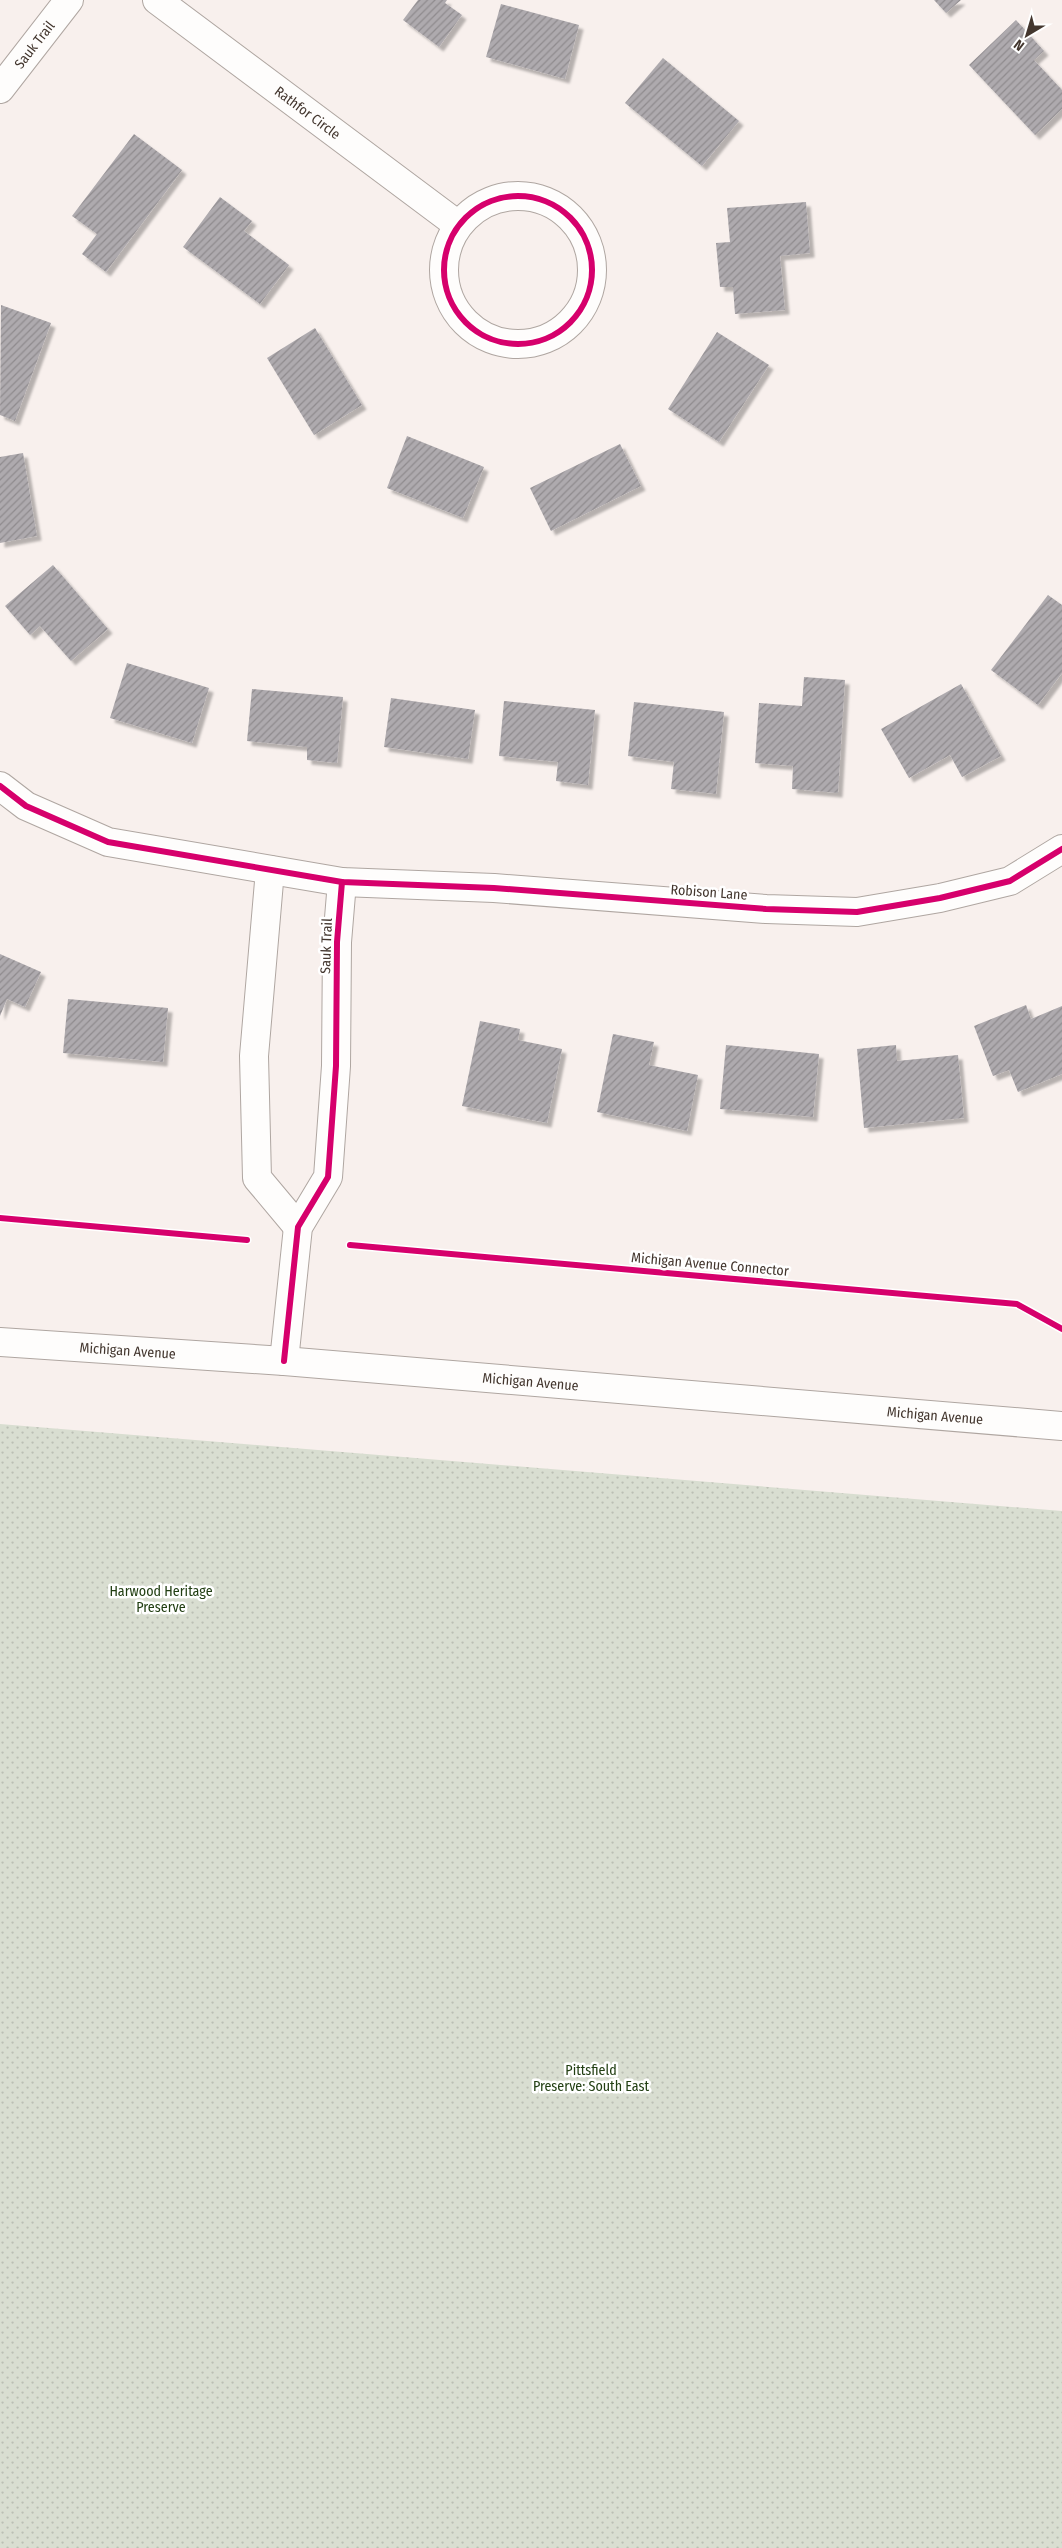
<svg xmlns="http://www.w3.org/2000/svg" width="1062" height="2548" font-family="'Fira Sans Condensed',sans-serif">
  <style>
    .grass { fill: url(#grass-dots) }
    .building { fill: url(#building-hatch); filter: url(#shadow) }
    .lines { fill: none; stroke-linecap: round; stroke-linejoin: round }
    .minor-casing { stroke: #afa6a1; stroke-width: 30 }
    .highway-casing { stroke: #afa6a1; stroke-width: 30 }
    .minor { stroke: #fefdfc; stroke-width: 28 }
    .highway { stroke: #fefdfc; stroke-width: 28 }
    .cycleway-casing { stroke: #fff; stroke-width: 9 }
    .cycleway { stroke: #d6006c; stroke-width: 6 }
    .labels { text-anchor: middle; stroke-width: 5; stroke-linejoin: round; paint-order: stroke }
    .street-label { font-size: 14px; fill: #43362e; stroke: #fff }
    .park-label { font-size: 14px; fill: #223f13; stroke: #fff }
  </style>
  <defs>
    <pattern id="grass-dots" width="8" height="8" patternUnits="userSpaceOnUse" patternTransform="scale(1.25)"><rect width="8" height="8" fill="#d9ded1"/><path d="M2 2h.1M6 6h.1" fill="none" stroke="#bbbfb4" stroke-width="1.8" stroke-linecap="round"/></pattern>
    <pattern id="building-hatch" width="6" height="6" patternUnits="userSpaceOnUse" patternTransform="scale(1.25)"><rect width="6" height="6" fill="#aeaaae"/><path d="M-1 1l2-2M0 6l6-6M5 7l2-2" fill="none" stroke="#8f8b8e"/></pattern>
    <filter id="shadow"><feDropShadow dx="4.5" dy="4.5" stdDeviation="1" flood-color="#0004"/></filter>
  </defs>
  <rect width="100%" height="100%" fill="#f8f0ed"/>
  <path class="grass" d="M0 1424 1062 1511V2548H0Z"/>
  <g class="building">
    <path d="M418 0H447L445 3 462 15 439 47 403 20Z"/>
    <path d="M934 0H961L946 13Z"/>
    <path d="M501 4 579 25 565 79 486 57Z"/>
    <path d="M1016 20 1044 51 1034 60 1062 90V109L1035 135 969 65Z"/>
    <path d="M663 58 739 121 702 166 625 103Z"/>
    <path d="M134 134 182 170 106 272 82 254 97 234 72 216Z"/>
    <path d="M220 197 252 221 244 231 289 265 260 304 183 247Z"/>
    <path d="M806 202 810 253 780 256 785 310 735 314 733 287H720L716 243 730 242 727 208Z"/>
    <path d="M1 305 51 323 15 421 0 415Z"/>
    <path d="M315 328 362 405 314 435 267 358Z"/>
    <path d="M717 332 769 365 719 442 668 409Z"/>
    <path d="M407 436 484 467 463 518 387 488Z"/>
    <path d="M620 444 641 486 551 531 530 488Z"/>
    <path d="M23 453 37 536 0 543V457Z"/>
    <path d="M53 565 108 629 71 661 40 626 30 635 5 606Z"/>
    <path d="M1048 595 1062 605V673L1038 705 991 670Z"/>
    <path d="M127 663 209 688 192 743 110 718Z"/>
    <path d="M804 677 845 680 838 793 792 789 793 766 755 763 759 703 802 706Z"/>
    <path d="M961 684 1001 756 962 777 950 755 909 778 881 729Z"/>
    <path d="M252 689 343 697 337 763 307 760V747L247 741Z"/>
    <path d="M391 698 475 710 468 759 384 747Z"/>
    <path d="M504 701 595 710 588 785 556 781 558 762 499 756Z"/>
    <path d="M634 702 724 712 716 794 671 789 674 762 628 756Z"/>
    <path d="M0 954 41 972 25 1007 7 999 0 1016Z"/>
    <path d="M68 999 168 1008 163 1062 63 1053Z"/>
    <path d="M1026 1005 1031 1019 1062 1006V1074L1018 1092 1009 1070 993 1076 974 1026Z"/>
    <path d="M480 1021 520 1029 518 1040 562 1049 547 1123 462 1106Z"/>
    <path d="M613 1034 654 1042 649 1065 698 1075 687 1131 597 1112Z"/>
    <path d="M726 1045 819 1054 813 1117 720 1109Z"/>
    <path d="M896 1045 897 1061 958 1055 964 1118 864 1128 857 1049Z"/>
  </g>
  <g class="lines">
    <g class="minor-casing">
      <g id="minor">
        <path id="s1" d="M157 0 458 225"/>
        <path id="s2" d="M0 89 69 0"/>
        <circle cx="518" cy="270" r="74"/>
        <path d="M0 786 26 806 108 842 342 882 494 888 766 909 857 912 940 898 1010 881 1062 849"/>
        <path d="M270 870 254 1056 257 1178 298 1227"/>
        <path d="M284 1361 298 1227 328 1177 336 1066 337 942 342 882"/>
      </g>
    </g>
    <g class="highway-casing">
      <g id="highway">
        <path id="s3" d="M0 1342 284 1361 1062 1426"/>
      </g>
    </g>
    <use href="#minor" class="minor"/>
    <use href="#highway" class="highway"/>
    <g class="cycleway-casing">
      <g id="cycleway">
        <circle cx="518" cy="270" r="74"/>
        <path d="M0 786 26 806 108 842 342 882 494 888 766 909 857 912 940 898 1010 881 1062 849"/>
        <path d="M0 1218 247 1240"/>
        <path d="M350 1245 1017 1304 1062 1329"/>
        <path d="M284 1361 298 1227 328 1177 336 1066 337 942 342 882"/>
      </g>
    </g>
    <use href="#cycleway" class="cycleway"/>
  </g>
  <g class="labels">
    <g class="street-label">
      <text dy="5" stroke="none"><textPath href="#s2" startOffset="56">Sauk Trail</textPath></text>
      <text dy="5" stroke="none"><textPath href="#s1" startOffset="188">Rathfor Circle</textPath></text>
      <text transform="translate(709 892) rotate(4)" y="5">Robison Lane</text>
      <text transform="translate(326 946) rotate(-88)" y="5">Sauk Trail</text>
      <text transform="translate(710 1264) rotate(5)" y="5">Michigan Avenue Connector</text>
      <text dy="5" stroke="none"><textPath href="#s3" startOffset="128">Michigan Avenue</textPath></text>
      <text dy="5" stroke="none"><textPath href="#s3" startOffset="532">Michigan Avenue</textPath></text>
      <text dy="5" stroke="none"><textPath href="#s3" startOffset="938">Michigan Avenue</textPath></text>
    </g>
    <g class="park-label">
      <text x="161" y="1596">Harwood Heritage<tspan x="161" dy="16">Preserve</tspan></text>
      <text x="591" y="2075">Pittsfield<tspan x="591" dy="16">Preserve: South East</tspan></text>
    </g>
  </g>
  <g transform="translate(1027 35) rotate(218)" stroke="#ffffff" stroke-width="4" paint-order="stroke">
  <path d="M0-4L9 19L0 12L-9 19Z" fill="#43362e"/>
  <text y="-8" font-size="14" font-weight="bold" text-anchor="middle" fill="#43362e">N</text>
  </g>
</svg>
